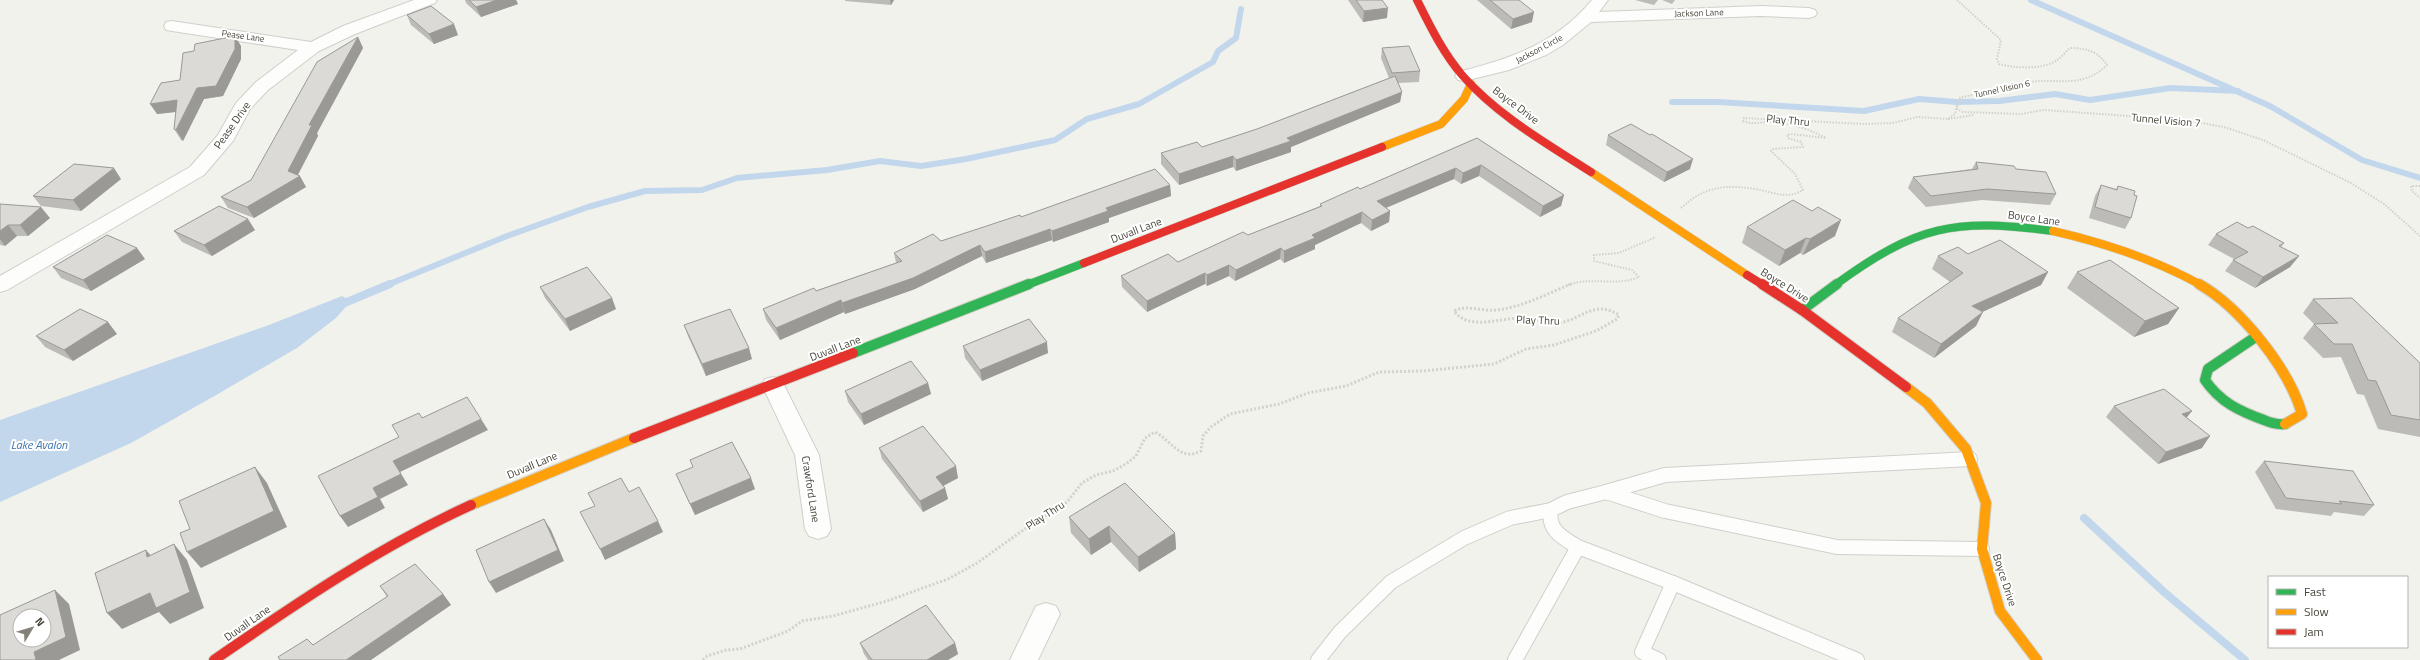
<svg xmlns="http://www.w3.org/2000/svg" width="2420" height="660" font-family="'Titillium Web',sans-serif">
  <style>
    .water { fill: #c2d7ec }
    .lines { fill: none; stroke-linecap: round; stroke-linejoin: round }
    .stream-far1 { stroke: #c2d7ec; stroke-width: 6 }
    .stream { stroke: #c2d7ec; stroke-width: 8 }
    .lane-casing { stroke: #d0cfcb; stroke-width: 16 }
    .street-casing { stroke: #d0cfcb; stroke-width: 2 }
    .fast-far1-casing { stroke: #d0cfc5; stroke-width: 9 }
    .fast-casing { stroke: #d0cfc5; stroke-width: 12 }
    .slow-far1-casing { stroke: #d0cfc5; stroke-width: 9 }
    .slow-casing { stroke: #d0cfc5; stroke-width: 12 }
    .jam-far1-casing { stroke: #d0cfc5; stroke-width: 9 }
    .jam-casing { stroke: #d0cfc5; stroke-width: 12 }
    .path-far1 { stroke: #d2d2cb; stroke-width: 2; stroke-dasharray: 1.5 1.5; stroke-linecap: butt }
    .path { stroke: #d2d2cb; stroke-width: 3; stroke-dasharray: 2 2; stroke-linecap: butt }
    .lane { stroke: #fdfdfc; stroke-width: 14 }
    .street { fill: #fdfdfc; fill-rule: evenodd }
    .fast-far1 { stroke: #30b455; stroke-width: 8 }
    .fast { stroke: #30b455; stroke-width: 10 }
    .slow-far1 { stroke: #ff9f0a; stroke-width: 8 }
    .slow { stroke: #ff9f0a; stroke-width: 10 }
    .jam-far1 { stroke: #e5322d; stroke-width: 8 }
    .jam { stroke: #e5322d; stroke-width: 10 }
    .wall { fill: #bdbbb8 }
    .shaded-wall { fill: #9a9996 }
    .building { fill: #dcdad6; stroke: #9a9996; fill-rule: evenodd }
    .labels { text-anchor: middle; stroke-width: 4; stroke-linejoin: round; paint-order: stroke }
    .far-street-label { font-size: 9px; fill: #484439; stroke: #fff }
    .street-label { font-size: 11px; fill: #484439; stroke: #fff }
    .water-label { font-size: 12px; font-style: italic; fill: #3971ae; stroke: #fff }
  </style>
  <rect width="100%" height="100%" fill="#f2f2ed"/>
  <path class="water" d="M342 296 351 301 336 318 297 348 218 394 131 443 0 502V420L269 325Z"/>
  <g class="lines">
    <g class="stream-far1">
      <path d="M2031 0 2270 106 2362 160 2420 178"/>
      <path d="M1672 102H1718L1864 111 1919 99 1957 102 1999 101 2055 94 2090 100 2170 88 2238 91"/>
      <path d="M387 285 507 236 588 207 645 191 702 190 737 178 827 170 880 161 921 166 966 159 1055 140 1087 119 1139 104 1213 62 1218 51 1236 38 1241 9"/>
    </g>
    <g class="stream">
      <path d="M342 304 390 284"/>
      <path d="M2084 518 2164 592 2245 660"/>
    </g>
    <g class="lane-casing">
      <g id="lane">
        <path d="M1970 459 1665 475 1606 492 1665 511 1837 547 1982 549"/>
        <path d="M1578 547C1563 538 1547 530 1551 510L1567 502 1606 492"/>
        <path d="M1318 660 1340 632 1391 582 1464 538 1510 518 1551 510"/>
        <path d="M1515 660 1578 547 1673 583 1857 660"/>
        <path d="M1659 660 1642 652 1673 583"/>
      </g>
    </g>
    <g class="street-casing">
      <g id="street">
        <path d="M414 0H437L435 3 355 34 319 51 268 90 250 109 233 141 204 175 7 290 0 292V276L190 167 218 135 236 103 256 82 298 50 172 31 166 30 164 26 166 22 172 21 311 42 343 26Z"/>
        <path d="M1592 0H1608L1599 12 1761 6 1809 8 1815 10 1817 13 1815 16 1809 18 1761 16 1591 22 1563 45 1546 55 1509 70 1464 81 1458 80 1455 76 1458 72C1510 59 1557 43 1592 0Z"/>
        <path d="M773 377 781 379 819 455 831 529 827 536 818 539 809 536 805 529 795 455 762 385 765 379Z"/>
        <path d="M1046 603 1056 606 1060 614 1038 660H1010L1036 606Z"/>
      </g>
    </g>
    <g class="fast-far1-casing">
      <g id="fast-far1">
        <path d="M1027 285 1084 263"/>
        <path d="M1835 285C1917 225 1954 218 2053 231"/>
      </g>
    </g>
    <g class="fast-casing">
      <g id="fast">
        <path d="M1802 310 1837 284"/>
        <path d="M2257 336 2208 369 2205 380C2220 402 2239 411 2264 420 2271 423 2277 425 2285 424"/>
        <path d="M853 353 1029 284"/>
      </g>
    </g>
    <g class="slow-far1-casing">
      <g id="slow-far1">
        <path d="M1382 147 1441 124 1464 99 1471 84"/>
        <path d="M1591 172 1747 275"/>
        <path d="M2053 231C2105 243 2154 259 2201 285"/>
      </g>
    </g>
    <g class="slow-casing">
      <g id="slow">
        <path d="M2199 284C2241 308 2289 369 2302 414L2285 424"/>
        <path d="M1906 387 1927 403 1966 449 1986 503 1982 549 2000 611 2037 660"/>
        <path d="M471 505 634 438"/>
      </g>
    </g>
    <g class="jam-far1-casing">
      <g id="jam-far1">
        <path d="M1417 0C1430 26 1443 53 1462 75 1498 116 1546 143 1591 172"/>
        <path d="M1084 263 1382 147"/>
        <path d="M1747 275 1763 285"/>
      </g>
    </g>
    <g class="jam-casing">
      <g id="jam">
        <path d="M1762 284 1802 310 1906 387"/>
        <path d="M634 438 853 353"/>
        <path d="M214 660C297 603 379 547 471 505"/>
      </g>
    </g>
    <g class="path-far1">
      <path d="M1957 0 2001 40 1997 59 1999 64C2016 68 2039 70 2056 61 2061 58 2065 52 2070 48 2086 48 2098 51 2107 65 2082 89 2059 78 2028 82 2005 85 1982 93 1959 98L1957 109 1963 112 2021 114 2044 110 2185 120 2224 127 2263 140 2351 183 2384 204 2420 236"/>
      <path d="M1948 119 1974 115"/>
      <path d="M2420 186H2411L2412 191 2420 198"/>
      <path d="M1681 208C1704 187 1724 184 1755 189 1773 192 1787 200 1803 190L1795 174 1771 151 1772 149 1803 147 1801 142 1788 138 1787 135 1790 134 1826 138C1809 129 1791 123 1771 122 1761 122 1753 125 1743 121L1744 118 1865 124 1893 123 1917 117 1948 119 1955 114 1957 105"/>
      <path d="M1568 285C1591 276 1616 287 1639 277L1632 270 1594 261V255L1619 253 1656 237"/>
    </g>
    <path class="path" d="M703 660 707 656 726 650 740 649 788 631 802 621 833 616 887 601 948 579 977 563 1039 519 1055 511 1067 502 1082 483 1096 475 1113 471 1126 464 1136 456 1145 438 1155 432C1172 441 1180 462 1201 451L1203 436 1211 427 1230 414 1279 404 1308 393 1346 386 1379 372 1423 371 1494 364 1526 349 1554 345 1596 331 1617 319 1619 315C1594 299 1582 320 1558 323 1546 325 1534 318 1521 318 1500 318 1469 331 1454 311 1468 304 1482 312 1497 310 1522 307 1547 294 1571 284"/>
    <use href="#lane" class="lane"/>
    <use href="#street" class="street"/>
    <use href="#fast-far1" class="fast-far1"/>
    <use href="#fast" class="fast"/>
    <use href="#slow-far1" class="slow-far1"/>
    <use href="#slow" class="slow"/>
    <use href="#jam-far1" class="jam-far1"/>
    <use href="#jam" class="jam"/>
  </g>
  <g class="wall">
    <path d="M465 0H516L518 4 481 17 466 3Z"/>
    <path d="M845 0H894L891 5 845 1Z"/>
    <path d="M1348 0H1382L1387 18 1363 22Z"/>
    <path d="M1477 0H1519L1532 22 1511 29Z"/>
    <path d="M1635 0H1658L1654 5Z"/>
    <path d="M1662 0H1675L1672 4Z"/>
    <path d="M407 15 458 35 434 44 411 25Z"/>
    <path d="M358 37 363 48 317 133 318 136 298 175 306 187 254 218 228 208 221 197 251 180Z"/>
    <path d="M241 46V59L223 96 204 99 183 141 181 140 174 129 176 112 157 114 180 80Z"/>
    <path d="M1382 48 1420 71 1419 82 1398 83 1402 92 1400 102 1291 147V152L1236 171 1233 167 1179 185 1161 164V153L1202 147 1257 129 1389 78 1381 58Z"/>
    <path d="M1608 135 1690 169 1664 182 1606 145Z"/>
    <path d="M1477 138 1564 195 1561 206 1540 217 1479 176 1461 184 1454 179 1386 208 1390 211 1389 222 1371 231 1361 223 1315 245V249L1284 263 1280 259 1235 281 1229 276 1207 286 1205 284 1147 312 1122 287 1121 276 1178 262 1248 235 1320 206V204L1360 189Z"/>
    <path d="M1976 162 2016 169 2056 194 2050 205 1982 200 1926 207 1908 188 1913 177 1972 169Z"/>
    <path d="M121 179 81 211 41 206 33 196Z"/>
    <path d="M1170 185 1171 196 1109 218V222L1053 242 1052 240 986 263 982 256 915 289 845 314 844 312 780 340 766 320 763 309 896 263 894 253 941 241 1021 217Z"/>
    <path d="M2101 185 2116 189 2118 186 2134 195 2131 218 2125 229 2089 218 2095 196Z"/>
    <path d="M0 204 50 218 28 236H17L5 246 0 245Z"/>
    <path d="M1747 227 1835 236 1803 255 1800 253 1779 266 1742 243Z"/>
    <path d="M2248 228 2284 243 2281 247 2299 256 2290 267 2255 288 2225 271 2234 259 2208 245 2216 234Z"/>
    <path d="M255 230 212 256 182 242 174 231Z"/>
    <path d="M1968 254 2048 272 2041 285 1982 312 1976 326 1934 358 1892 332 1898 318 1950 282 1932 269 1938 256Z"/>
    <path d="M145 259 91 291 61 278 53 267Z"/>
    <path d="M2077 272 2179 308 2168 324 2134 337 2067 288Z"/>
    <path d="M540 287 616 309 570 331 545 298Z"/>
    <path d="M2313 299 2420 363V437L2378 429 2364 395 2357 394 2341 357 2323 358 2303 338 2314 324 2303 313Z"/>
    <path d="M684 325 752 359 706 376 688 336Z"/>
    <path d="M117 334 73 361 45 347 36 336Z"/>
    <path d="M963 346 1048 353 982 381 965 358Z"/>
    <path d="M928 383 931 394 864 425 848 402 845 391Z"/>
    <path d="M2114 406 2186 417 2202 448 2158 464 2106 417Z"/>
    <path d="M879 448 958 478 943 486 945 488 948 499 923 512 882 459Z"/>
    <path d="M2264 461 2374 505 2364 516 2334 512 2331 516 2276 509 2255 472Z"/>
    <path d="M676 474 755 489 695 515Z"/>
    <path d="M1069 517 1175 533 1176 549 1139 572 1111 542 1091 555 1071 533Z"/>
    <path d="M380 586 443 594 451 605 313 645 387 597Z"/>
    <path d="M860 643H955L958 654 948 660H868L864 654Z"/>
  </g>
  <g class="shaded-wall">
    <path d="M497 0H516L518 4 481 17 476 7Z"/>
    <path d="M890 0H894L891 5Z"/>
    <path d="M1388 8 1387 18 1363 22 1364 11Z"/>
    <path d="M1534 12 1532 22 1511 29 1513 19Z"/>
    <path d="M454 24 458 35 434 44 429 34Z"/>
    <path d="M235 36 241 46V59L223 96 204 99 183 141 176 130 197 88Z"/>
    <path d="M358 37 363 48 317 133 318 136 296 178 300 176 306 187 254 218 247 207 288 171 309 125Z"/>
    <path d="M1402 92 1400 102 1291 147V152L1236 171V160L1287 138Z"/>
    <path d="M177 100 184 111 157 114 150 104Z"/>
    <path d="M1233 156V167L1179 185V174Z"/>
    <path d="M1693 159 1690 169 1664 182 1667 172Z"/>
    <path d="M1481 165 1479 176 1461 184 1463 173Z"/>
    <path d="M114 168 121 179 81 211 73 200Z"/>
    <path d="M1456 168 1454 179 1376 212 1377 201Z"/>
    <path d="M1170 185 1171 196 1109 218V222L1053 242 1052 231 1106 208Z"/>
    <path d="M1564 195 1561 206 1540 217 1543 206Z"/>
    <path d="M41 207 50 218 28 236 20 225Z"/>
    <path d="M1390 211 1389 222 1371 231 1372 220Z"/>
    <path d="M1362 212 1361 223 1315 245V249L1284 263V251L1312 235Z"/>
    <path d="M248 219 255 230 212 256 204 245Z"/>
    <path d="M1841 220 1835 236 1803 255 1810 239Z"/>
    <path d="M8 225 17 236 5 246 0 239V231Z"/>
    <path d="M1050 229 1052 240 986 263 985 252Z"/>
    <path d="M1806 238 1800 253 1779 266 1785 250Z"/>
    <path d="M980 245 982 256 915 289 845 314 842 303Z"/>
    <path d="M137 248 145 259 91 291 83 280Z"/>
    <path d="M1281 248 1280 259 1235 281 1236 270Z"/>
    <path d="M2299 256 2290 267 2255 288 2263 277Z"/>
    <path d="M1229 265V276L1207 286V275Z"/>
    <path d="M2048 272 2041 285 1965 320 1972 306Z"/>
    <path d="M1205 273V284L1147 312V301Z"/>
    <path d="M612 298 616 309 570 331 565 319Z"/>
    <path d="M841 300 844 312 780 340 776 328Z"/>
    <path d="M2179 308 2168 324 2134 337 2145 321Z"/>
    <path d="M1983 312 1976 326 1934 358 1941 344Z"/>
    <path d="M108 322 117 334 73 361 64 350Z"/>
    <path d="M1047 342 1048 353 982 381 980 370Z"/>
    <path d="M749 348 752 359 706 376 702 364Z"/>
    <path d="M928 383 931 394 864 425 861 414Z"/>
    <path d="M2192 411 2183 422 2182 414Z"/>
    <path d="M481 419 488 430 400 472 408 485 380 499 385 508 348 527 340 516 373 488 393 461Z"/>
    <path d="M2210 436 2202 448 2158 464 2166 452Z"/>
    <path d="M956 466 958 478 939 488 936 477Z"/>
    <path d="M255 467 267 483 287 527 201 568 187 552Z"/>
    <path d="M751 478 755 489 695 515 690 504Z"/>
    <path d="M945 488 948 499 923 512 920 501Z"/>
    <path d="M544 519 551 530 564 561 496 593 489 582Z"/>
    <path d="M658 521 663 532 605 560 600 549Z"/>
    <path d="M1109 526 1111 542 1091 555 1089 539Z"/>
    <path d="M1175 533 1176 549 1139 572 1138 557Z"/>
    <path d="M174 544 187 560 204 608 170 624 159 612 122 629 107 613Z"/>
    <path d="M146 550 160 566 147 557Z"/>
    <path d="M55 590 69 604 80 650 59 660H36L34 652Z"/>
    <path d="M443 594 451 605 371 660H346Z"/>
    <path d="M955 643 958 654 948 660H927Z"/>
  </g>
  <g class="building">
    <path d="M469 0H497L476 7Z"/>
    <path d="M1356 0H1382L1388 8 1364 11Z"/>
    <path d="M1490 0H1519L1534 12 1513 19Z"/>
    <path d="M431 6 454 24 429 34 407 15Z"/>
    <path d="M235 36V49L216 86 197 88 176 130 174 129 177 100 150 104 161 83 180 80 183 53 194 51 195 44Z"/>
    <path d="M358 37 309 125H312L288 171 300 176 247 207 221 197 251 180 317 62Z"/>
    <path d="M1409 46 1420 71 1392 73 1382 48Z"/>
    <path d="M1395 76 1402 92 1287 138 1291 141 1236 160 1233 156 1179 174 1161 153 1197 142 1202 147 1257 129Z"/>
    <path d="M1631 124 1650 135 1652 134 1693 159 1667 172 1608 135Z"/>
    <path d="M1477 138 1564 195 1543 206 1481 165 1463 173 1456 168 1377 201 1390 211 1372 220 1362 212 1312 235 1315 238 1284 251 1281 248 1236 270 1229 265 1207 275 1205 273 1147 301 1121 276 1168 254 1178 262 1243 232 1248 235 1322 206 1320 204 1358 187 1360 189Z"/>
    <path d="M1976 162 2014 166 2016 169 2046 172 2056 194 1987 189 1931 196 1913 177 1978 169Z"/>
    <path d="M74 164 114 168 73 200 33 196Z"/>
    <path d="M1155 169 1170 185 1106 208 1108 211 1052 231 1050 229 985 252 980 245 913 278 842 303 841 300 776 328 763 309 814 288 816 291 902 261 894 253 933 234 941 241 1020 215 1021 217Z"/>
    <path d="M2101 185 2117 190 2118 186 2135 191 2134 195 2137 196 2131 218 2095 207Z"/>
    <path d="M1793 200 1812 211 1818 207 1841 220 1810 239 1806 238 1785 250 1747 227Z"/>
    <path d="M0 204 41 207 20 225H8L0 231Z"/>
    <path d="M219 206 248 219 204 245 174 231Z"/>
    <path d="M2237 222 2248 228 2253 226 2284 243 2279 246 2299 256 2263 277 2233 260 2248 252 2216 234Z"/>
    <path d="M107 235 137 248 83 280 53 267Z"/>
    <path d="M2000 240 2048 272 1972 306 1983 312 1941 344 1898 318 1963 273 1938 256 1958 247 1968 254Z"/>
    <path d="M2110 260 2179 308 2145 321 2077 272Z"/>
    <path d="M587 267 612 298 565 319 540 287Z"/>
    <path d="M2352 298 2420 363V420L2391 415 2376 381 2368 380 2352 344H2334L2314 324 2338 323 2313 299Z"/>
    <path d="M80 309 108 322 64 350 36 336Z"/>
    <path d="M730 309 749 348 702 364 684 325Z"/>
    <path d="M1029 319 1047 342 980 370 963 346Z"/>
    <path d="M911 361 928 383 861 414 845 391Z"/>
    <path d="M2164 389 2192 411 2182 414 2210 436 2166 452 2114 406Z"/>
    <path d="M467 397 481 419 393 461 401 474 373 488 378 497 340 516 318 476 399 437 392 425 419 413 422 418Z"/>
    <path d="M923 426 956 466 936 477 945 488 920 501 879 448Z"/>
    <path d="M732 442 751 478 690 504 676 474 693 467 690 460Z"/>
    <path d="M2264 461 2353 471 2374 505 2339 501 2342 504 2286 498Z"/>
    <path d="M255 467 274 511 187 552 180 533 190 529 179 501Z"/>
    <path d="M621 478 629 492 639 487 658 521 600 549 580 512 595 506 588 493Z"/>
    <path d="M1125 483 1175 533 1138 557 1109 526 1089 539 1069 517Z"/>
    <path d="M544 519 558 550 489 582 476 550Z"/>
    <path d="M174 544 190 592 156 608 150 593 107 613 95 573 146 550 147 557Z"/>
    <path d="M415 564 443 594 346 660H280L278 657 307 639 313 645 388 596 380 586Z"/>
    <path d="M55 590 66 637 34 652 36 660H0V615ZM20 616H44V640H20Z"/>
    <path d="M926 605 955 643 927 660H872L860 643Z"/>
  </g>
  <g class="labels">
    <g class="far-street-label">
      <text transform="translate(1699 13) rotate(-2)" y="3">Jackson Lane</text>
      <text transform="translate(243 36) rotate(8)" y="3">Pease Lane</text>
      <text transform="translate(1539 49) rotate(-28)" y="3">Jackson Circle</text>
      <text transform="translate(2002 89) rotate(-12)" y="3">Tunnel Vision 6</text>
    </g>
    <g class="street-label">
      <text transform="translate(1516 105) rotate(37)" y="4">Boyce Drive</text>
      <text transform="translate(1788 120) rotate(5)" y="4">Play Thru</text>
      <text transform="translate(2166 120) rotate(5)" y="4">Tunnel Vision 7</text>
      <text transform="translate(232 125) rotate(-55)" y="4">Pease Drive</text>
      <text transform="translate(2034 218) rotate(8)" y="4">Boyce Lane</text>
      <text transform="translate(1136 230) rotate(-21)" y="4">Duvall Lane</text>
      <text transform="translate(1785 285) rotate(32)" y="4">Boyce Drive</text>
      <text transform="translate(1538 320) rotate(2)" y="4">Play Thru</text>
      <text transform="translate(835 348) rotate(-21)" y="4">Duvall Lane</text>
      <text transform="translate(532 465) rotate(-23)" y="4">Duvall Lane</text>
      <text transform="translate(811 489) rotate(81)" y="4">Crawford Lane</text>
      <text transform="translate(1045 515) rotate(-33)" y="4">Play Thru</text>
      <text transform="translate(2005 580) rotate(72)" y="4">Boyce Drive</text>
      <text transform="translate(247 623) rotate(-35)" y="4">Duvall Lane</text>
    </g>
    <g class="water-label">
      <text x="39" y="449">Lake Avalon</text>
    </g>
  </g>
  <rect x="2268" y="576" width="140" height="72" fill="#ffffff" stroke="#b6b4b0"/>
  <rect x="2276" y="589" width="20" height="6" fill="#30b455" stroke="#b6b4b0"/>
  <text x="2304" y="596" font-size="12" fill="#484439">Fast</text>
  <rect x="2276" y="609" width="20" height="6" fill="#ff9f0a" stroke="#b6b4b0"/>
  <text x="2304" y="616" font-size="12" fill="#484439">Slow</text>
  <rect x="2276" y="629" width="20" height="6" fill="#e5322d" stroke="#b6b4b0"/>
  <text x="2304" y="636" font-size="12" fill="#484439">Jam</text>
  <g transform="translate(32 628) rotate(52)"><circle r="19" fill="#ffffff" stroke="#b6b4b0"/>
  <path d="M0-3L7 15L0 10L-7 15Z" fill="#848178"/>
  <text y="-6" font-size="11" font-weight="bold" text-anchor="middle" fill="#484439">N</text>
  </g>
</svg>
